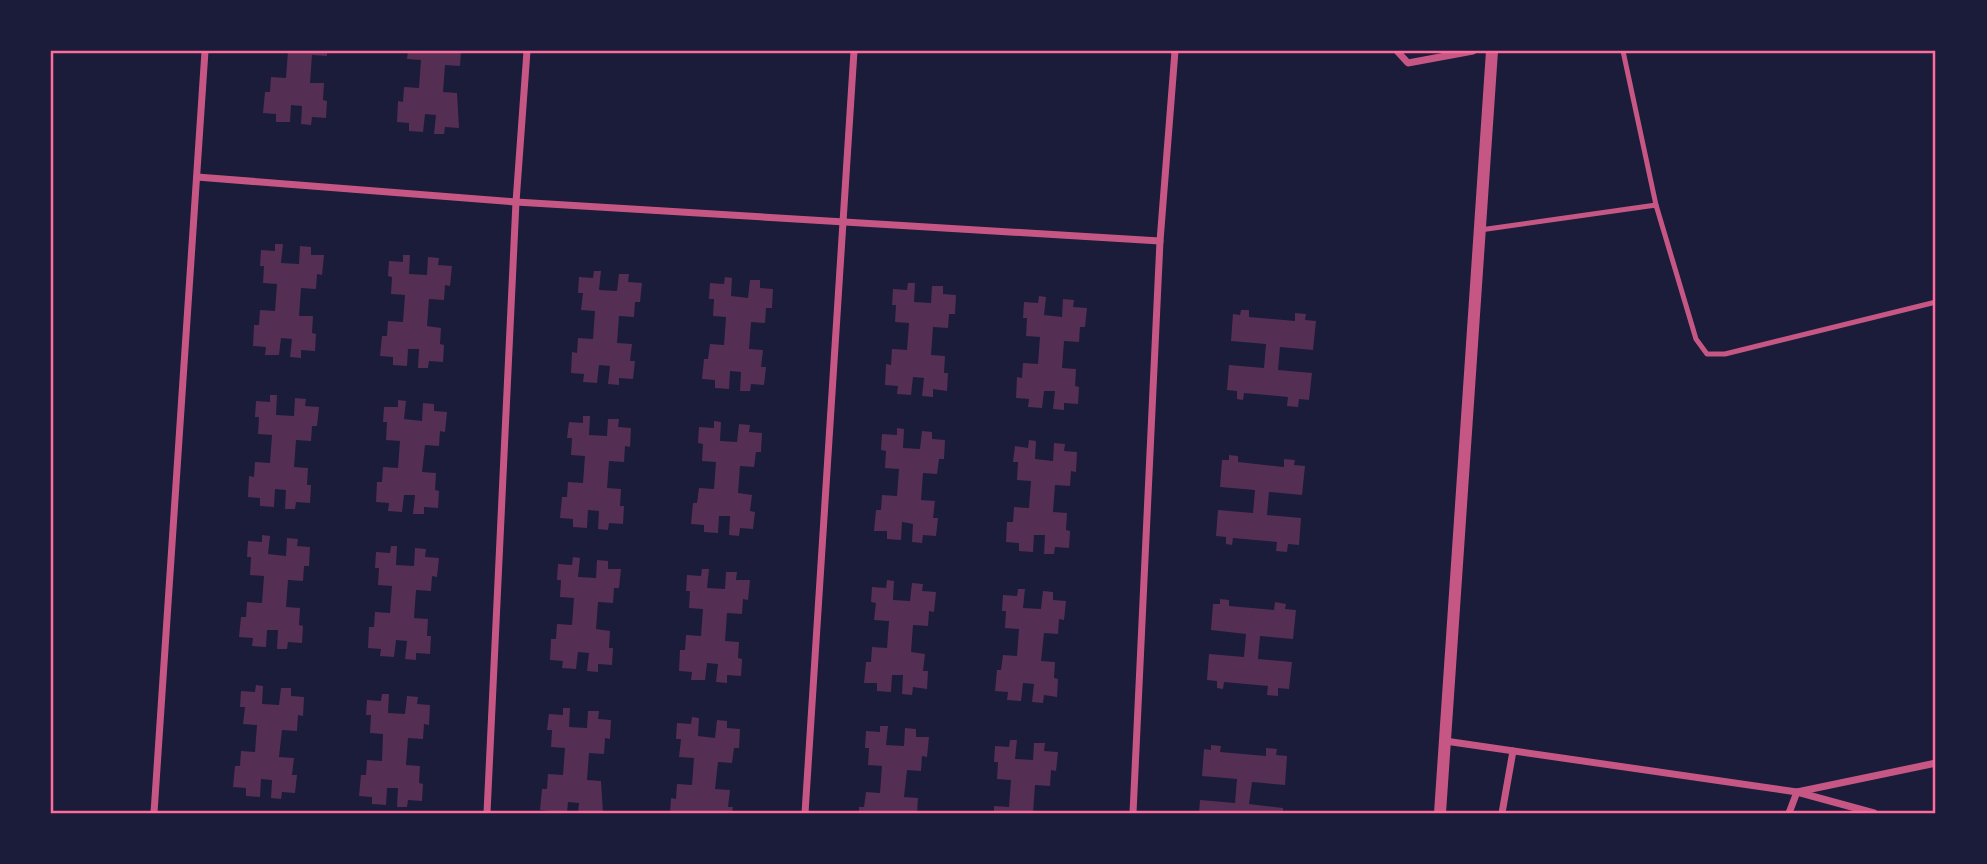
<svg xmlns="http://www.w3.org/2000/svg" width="1987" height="864" font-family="'Asap Condensed',sans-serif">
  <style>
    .building { fill: #542f53 }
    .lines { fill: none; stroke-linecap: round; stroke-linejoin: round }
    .service { stroke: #c65784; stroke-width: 5 }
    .minor { stroke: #c65784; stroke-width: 7 }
    .tertiary { stroke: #c65784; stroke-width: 12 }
    .neatline { fill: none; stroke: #ff6b9d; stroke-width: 2.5 }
  </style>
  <rect width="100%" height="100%" fill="#1b1b3a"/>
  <g class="building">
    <path d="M288 51H327V56L312 55 310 83H324L323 100 327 101 326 118 312 117 311 125 301 124 302 106 291 105 290 122H276V114L263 113 265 92H270L271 77 286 78Z"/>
    <path d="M408 51H461L460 66 445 65 443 92 457 93 459 128 445 127 444 134H434L436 115 425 114 423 132 409 131V123L397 122 398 101 403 102 404 87 419 88 421 60 407 59Z"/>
    <path d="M275 244H283L281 263 299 264 300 246 311 247V255H324L322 275 317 274 316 289 301 288 299 316H313L312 333 316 334 315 351 301 350V358L290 357 292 339 281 338 279 355H265L266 347 253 346 254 325H259L260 310 275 311 277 284 263 283 264 266H260L261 250 275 251Z"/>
    <path d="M403 255H410L409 274 427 275 428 257 439 258 438 265 452 266 450 286 445 285 444 300 429 299 427 326 441 328 440 344 444 345 443 362 429 361 428 368H418L419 349H408L407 366 393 365V357L380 356 382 336H387L388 321 403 322 405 295 391 294 392 277 388 276 389 261 403 262Z"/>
    <path d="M594 271H601L599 290 617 291 619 274H629L628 282 642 283 640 302H635L634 317 619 316 617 343 632 344 630 361H635L633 379 619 378V385L608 384 610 366 599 365 597 383 583 382 584 374 571 373 572 352 577 353 578 338 593 339 595 311 581 310 583 293H578L579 277 593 278Z"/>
    <path d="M725 277 732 278 731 296 748 298 750 280H760V288L773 289 772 308H766L765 323 751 322 749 349 763 350 761 367H766L764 385 751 384 750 391H740L741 372 730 371 729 389 715 388V380L702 379 704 359H708L710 344 724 345 726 317 713 316 714 299H709L710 283 724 284Z"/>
    <path d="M908 283H915L914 302 931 303 932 286H943V294L956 295 955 314H949L948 328 933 327 931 355 945 356 944 373H948L947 391 933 389V397L922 396 924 378 913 377 911 395 897 394 898 386 885 385 886 364 891 365 892 349 907 350 909 323 895 322 896 305H892L893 289 907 290Z"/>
    <path d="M1039 296 1046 297 1044 315 1062 317 1063 299 1074 300 1073 307 1087 308 1085 327H1080L1079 342 1064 341 1062 368 1076 369 1075 386 1079 387 1078 404 1064 403V410L1053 409 1055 391H1044L1042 408 1028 407 1029 399 1016 398 1017 377 1022 378 1023 363 1038 364 1040 337 1026 336 1027 318H1023L1024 302 1038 303Z"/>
    <path d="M1241 310H1249V317L1295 321V313L1306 314 1305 320 1316 321 1313 350 1280 347 1278 370 1312 373 1309 400 1299 399 1298 407 1287 406 1288 397 1244 393 1243 400 1237 399V391L1227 390 1229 365 1264 368 1266 344 1231 341 1233 314 1240 315Z"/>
    <path d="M270 395H277L276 415 294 416 295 398 306 399 305 406 319 407 317 426H312L311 441 296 440 294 467 308 468 307 485H311L310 503 296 502 295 509H285L286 490 275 489 274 507 260 506V498L248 497 249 476 254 477 255 462 270 463 272 435 258 434 259 417H255L256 401 270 402Z"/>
    <path d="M398 400 406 401 404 419 422 421 423 403 434 404V411L447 412 445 432 440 431 439 446 425 445 422 472 436 473 435 490 439 491 438 508 424 507V514H413L415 495H404L402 512 388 511 389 503 376 502 377 482H382L383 467 398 468 400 441 386 440 387 422H383L384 407H398Z"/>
    <path d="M583 416H590L589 435 607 436 608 419H619L618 427 631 428 630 447 625 446 624 462 609 461 607 488 621 489 620 506H624L623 524 609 523 608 530 598 529 599 511 588 510 587 528 573 527V519L560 518 562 497H567L568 482 583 483 585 456 571 455 572 438H567L569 422 583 423Z"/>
    <path d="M714 421 721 422 720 441 737 442 739 424 750 425 749 432 762 433 761 452H756L754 467 740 466 738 493 752 495 750 511 755 512 753 529 740 528 739 536 729 535 730 516H719L718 533 704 532V525L691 524 693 503H697L699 488 714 489 716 462 702 461 703 444 698 443 699 427 714 428Z"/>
    <path d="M897 428 904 429 903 448 920 449 922 431 932 432V439L945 440 944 459H939L937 474 923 473 921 500 935 501 933 518H938L936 536 923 535 922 543 912 542 913 524 902 522 901 540 887 539V531H874L876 510H881L882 495 897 496 899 469 885 468 886 451 881 450 882 434 897 435Z"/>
    <path d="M1029 440 1036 441 1035 459 1053 461 1054 443 1065 444 1064 451 1077 452 1076 472 1071 471 1070 486 1055 485 1053 512 1067 513 1066 530 1070 531 1069 548 1055 547 1054 554H1044L1045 535H1034L1033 552 1019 551V543L1006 542 1007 522H1013L1014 507 1029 508 1031 481 1017 480 1018 462H1013L1015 446 1028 448Z"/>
    <path d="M1229 455 1238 456V462L1284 467V459L1295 460 1294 465 1305 466 1302 495 1269 492 1267 515 1301 518 1299 545 1288 544 1287 552 1276 551 1277 542 1233 538 1232 545 1226 544V537L1216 536 1218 510 1253 513 1255 490 1220 487 1222 460H1229Z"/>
    <path d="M262 535 270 536 268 554 286 556 287 538 298 539 297 546 310 547 309 566H304L303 581 288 580 286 607 300 608 299 625 303 626 302 643 288 642 287 649H277L278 630H267L266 647 252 646 253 638 239 637 241 617H246L247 602 262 603 264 576 250 575 251 557H247L248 541 262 542Z"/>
    <path d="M391 546H397L396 565 414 566 415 548 426 549 425 557 439 558 437 577 432 576 431 591 416 590 414 618 428 619 427 636H431L430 654 416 653V660L405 659 407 641 396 640 394 657 380 656 381 649 368 648 369 627H374L375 612 390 613 392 586 378 585 379 568H375L376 552 390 553Z"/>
    <path d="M573 557 580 558 578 577 596 578 597 560 608 561V569H621L619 588H614L613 603 598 602 596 629 610 631 609 648H613L612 665 598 664V672L587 671 589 653 578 652 576 669 562 668 563 661 550 660 551 639H556L557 624 572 625 574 598 560 597 561 580H557L558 564 572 565Z"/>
    <path d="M702 569H709L707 588 725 589 726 572H737L736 580H750L748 600 743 599 742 614 727 613 725 641 739 642 738 658 742 659 741 676 727 675V683L716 682 718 664 707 663 705 680H691L692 672 679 671 680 650H685L686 635 701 636 703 609 689 608 690 591H686L687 575 701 576Z"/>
    <path d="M887 580 894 581 893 600 910 601 912 583 923 584 922 591 936 592 934 612 929 611 928 626 913 625 911 652 925 654 923 671H928L927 689 913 687 912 695 902 694 903 675H892L891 692 877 691V683H864L866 662H871L872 647 887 648 889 621 874 620 876 603 871 602 872 587 886 588Z"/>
    <path d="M1018 589H1025L1023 608 1041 609 1043 591 1053 592V600L1066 601 1064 620 1059 619 1058 634 1044 633 1041 661 1055 662 1054 678 1058 679 1057 697 1044 695 1043 703 1032 702 1034 684 1023 683 1021 701 1007 700 1008 692 995 691 997 670H1001L1003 655 1017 656 1019 629 1005 628 1006 611H1002L1003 595 1017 596Z"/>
    <path d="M1220 599 1229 600V606L1274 610 1275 602 1286 604 1285 609 1296 610 1293 639 1260 636 1258 659 1292 662 1289 689 1278 688V696L1267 695 1268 686 1224 682 1223 689 1217 688V681L1207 680 1209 654 1244 657 1246 634 1211 630 1213 604H1220Z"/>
    <path d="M256 685 263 686 262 704 279 705 281 688H291V696L304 697 303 716 298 715 297 731 282 730 279 757 294 758 292 775H297L295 793 282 792 281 799 271 798 272 780 261 779 260 797 246 796V788L233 787 235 766H240L241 751 255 752 257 725 243 724 245 707H240L241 691 255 692Z"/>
    <path d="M382 694H389L388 713 405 714 407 696 418 697 417 704 430 705 429 725 424 724 423 739 408 738 406 765 420 766 419 783 423 784 422 801 408 800 407 807H397L398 788H387L386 805 372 804V797L359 796 361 775H366L367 760 382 761 383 734 370 733 371 715H366L367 700 381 701Z"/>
    <path d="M563 708H570L569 727 587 728 588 711H599L598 719 611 720 610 739 605 738 604 754 589 753 587 780 601 781 603 813H578L579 803 568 802 567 813 540 810 542 789H547L548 774 563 775 565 748 551 747 552 730H547L549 714 563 715Z"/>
    <path d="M692 717 699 718 698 736 715 738 717 720 727 721V728L740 729 739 748H734L732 763 718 762 715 789 730 790 728 807H733L732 813H670L671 798 676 799 677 784 692 785 694 758 679 757 681 739H676L677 723 691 724Z"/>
    <path d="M880 726H888L886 745 904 746 905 728 916 729V737H929L927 757 922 756 921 771 907 770 904 797 918 798 917 813H859V807H864L866 792 880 793 882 766 868 765 869 748H865L866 731 880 732Z"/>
    <path d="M1010 740H1017L1015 759 1033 760 1034 743H1045L1044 751 1058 752 1056 771 1051 770 1050 786 1035 785 1033 813H994V806L1009 807 1011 780 997 779 998 762H994L995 746 1009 747Z"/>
    <path d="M1211 745 1221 746 1220 752 1266 756V748L1277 749 1276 755 1287 756 1285 785 1252 782 1249 804 1283 808V813H1199L1200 800 1235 803 1237 779 1202 776 1204 749 1211 750Z"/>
  </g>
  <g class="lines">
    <g class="service">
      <path d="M1623 51 1656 205"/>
      <path d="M1480 230 1656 205 1696 339 1707 354H1725L1936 302"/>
    </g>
    <g class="minor">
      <path d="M1397 51 1408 63 1473 51"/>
      <path d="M197 177 516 202 1160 241"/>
      <path d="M1445 741 1797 792 1874 813"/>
      <path d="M154 813 205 51"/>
      <path d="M487 813 516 202 527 51"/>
      <path d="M805 813 854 51"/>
      <path d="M1133 813 1160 241 1175 51"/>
      <path d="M1502 813 1513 751"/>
      <path d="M1789 813 1797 792 1936 763"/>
    </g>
    <path class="tertiary" d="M1440 813 1492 51"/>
  </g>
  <rect width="1987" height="864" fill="none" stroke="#1b1b3a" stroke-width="105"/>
  <rect x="52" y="52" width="1882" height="760" class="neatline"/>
</svg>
